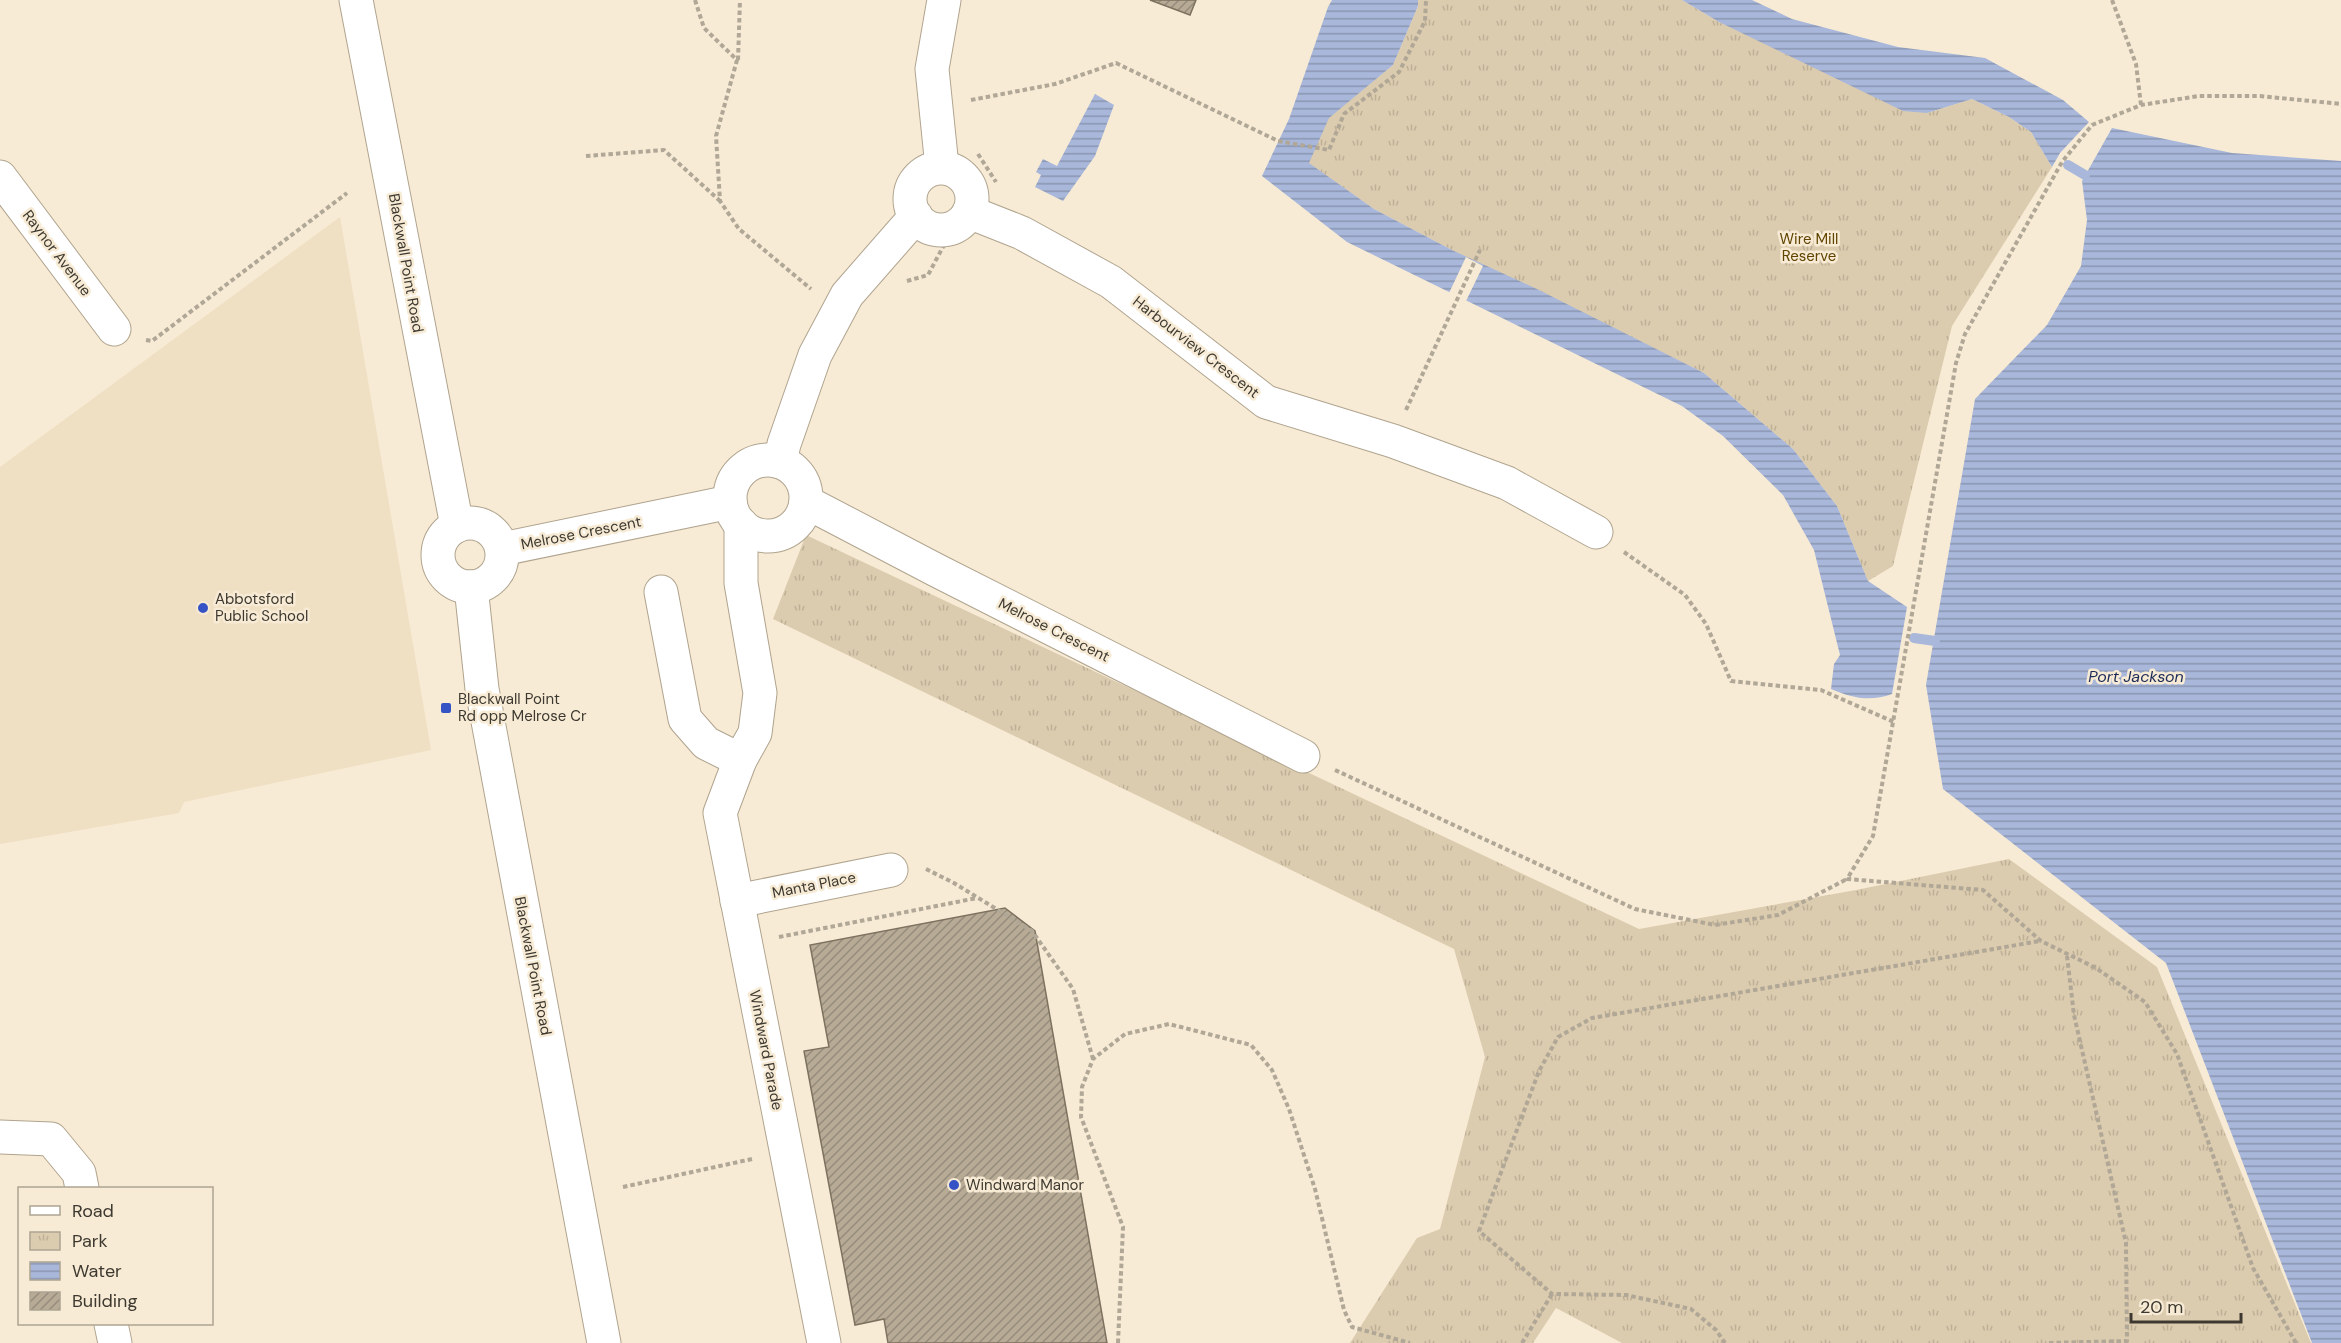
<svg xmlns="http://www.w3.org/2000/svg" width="2341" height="1343" font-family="'DM Sans',sans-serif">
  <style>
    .built { fill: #efdfc3 }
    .park { fill: url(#park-tufts) }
    .water { fill: url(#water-rules) }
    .pier { fill: #f7ebd5 }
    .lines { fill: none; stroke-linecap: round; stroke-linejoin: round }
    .stream { stroke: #a8b7da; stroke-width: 10 }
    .building { fill: url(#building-hatch); stroke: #7d725f; stroke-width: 1.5 }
    .minor-casing { stroke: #b0a48f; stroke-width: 35 }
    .path { stroke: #b0a796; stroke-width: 4; stroke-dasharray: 4.5 3; stroke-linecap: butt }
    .minor { stroke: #fff; stroke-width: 33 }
    .poi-dot { fill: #3553c4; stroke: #f7ebd5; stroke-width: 2 }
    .labels { text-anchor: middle; stroke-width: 5; stroke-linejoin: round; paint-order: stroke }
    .park-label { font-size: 15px; fill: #604400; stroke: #f7ebd5 }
    .street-label { font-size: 15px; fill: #3e3930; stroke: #f7ebd5 }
    .poi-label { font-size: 15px; fill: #3e3930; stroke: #f7ebd5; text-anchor: start }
    .water-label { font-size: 16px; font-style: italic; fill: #1c2b58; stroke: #f7ebd5 }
  </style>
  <defs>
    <pattern id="park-tufts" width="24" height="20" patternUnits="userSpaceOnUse" patternTransform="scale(1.5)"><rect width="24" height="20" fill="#dcccaf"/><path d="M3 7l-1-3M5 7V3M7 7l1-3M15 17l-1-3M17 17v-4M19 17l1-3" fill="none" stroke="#beb097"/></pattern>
    <pattern id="water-rules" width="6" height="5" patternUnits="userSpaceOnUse" patternTransform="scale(1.5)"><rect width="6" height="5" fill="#a8b7da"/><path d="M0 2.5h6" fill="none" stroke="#8a96b1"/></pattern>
    <pattern id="building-hatch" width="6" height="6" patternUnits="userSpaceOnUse" patternTransform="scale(1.5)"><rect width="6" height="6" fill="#b7ab96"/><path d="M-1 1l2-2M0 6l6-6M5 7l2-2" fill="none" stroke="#968c7b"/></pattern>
  </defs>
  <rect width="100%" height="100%" fill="#f7ebd5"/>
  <path class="built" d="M340 217 431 750 184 802 179 813 0 844V467Z"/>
  <g class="park">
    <path d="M1418 0H1682L1719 22 1927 113 1972 99 2009 117 2031 132 2052 167 1952 326 1893 566 1868 581 1837 506 1793 449 1704 373 1452 250 1374 209 1308 163 1328 118 1393 65 1418 6Z"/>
    <path d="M806 535 1639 929 1856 890 2009 859 2157 967 2311 1343H1622L1556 1308 1533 1343H1350L1417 1238 1440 1229 1485 1057 1454 949 773 619Z"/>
  </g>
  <g class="water">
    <path d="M1332 0H1418V6L1393 65 1329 118 1309 163 1374 209 1452 250 1539 290 1704 373 1793 449 1837 506 1868 581 1907 607 1892 694C1870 702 1852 698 1831 689L1834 664 1840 655 1814 550 1783 495 1723 436 1682 406 1347 242 1262 176 1289 119 1328 7Z"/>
    <path d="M1682 0H1752L1792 19 1898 47 1985 58 2063 100 2089 122 2060 153 2052 167 2031 132 2009 117 1972 99 1927 113 1903 111 1719 22Z"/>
    <path d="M1095 94 1114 105 1095 156 1063 201 1035 187 1041 175 1036 172 1043 159 1057 166Z"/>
    <path d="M2112 128 2232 153 2341 161V1343H2312L2166 963 1943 789 1926 685 1975 399 2047 325 2081 266 2087 220 2082 181Z"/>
  </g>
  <path class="pier" d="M1466 257 1483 266 1466 301 1449 293Z"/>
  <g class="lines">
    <g class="stream">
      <path d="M2068 165 2085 175"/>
      <path d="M1914 638 1935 641"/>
    </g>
  </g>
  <g class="building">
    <path d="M1150 0H1196L1190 15Z"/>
    <path d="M1005 908 1035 931 1107 1343H888L884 1319 855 1325 804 1051 829 1047 810 945Z"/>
  </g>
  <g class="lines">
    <g class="minor-casing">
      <g id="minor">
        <path d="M356 0 457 526"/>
        <path d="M942 167 932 69 944 0"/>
        <circle cx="941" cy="199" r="31"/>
        <path d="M0 177 114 329"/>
        <path d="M969 212 1022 233 1111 282 1266 402 1393 441 1507 483 1596 532"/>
        <circle cx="768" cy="498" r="38"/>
        <path d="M780 462 784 444 815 355 847 295 916 216"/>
        <path d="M806 502 936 570 1303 756"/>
        <circle cx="470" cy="555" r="32"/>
        <path d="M741 524V583L760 693 755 733 740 760 720 813 824 1343"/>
        <path d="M502 549 730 502"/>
        <path d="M471 587 482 689 604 1343"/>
        <path d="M661 592 685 719 706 743 740 760"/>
        <path d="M737 901 891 870"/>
        <path d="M0 1137 51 1139 79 1173 82 1188"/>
        <path d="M111 1324 115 1343"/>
      </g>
    </g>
    <g class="path">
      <path d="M695 0 704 28 737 60 716 136 720 201 739 229 811 289"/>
      <path d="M2112 0 2136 64 2141 105"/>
      <path d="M738 60 740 0"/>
      <path d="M971 100 1055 84 1116 63 1278 141 1329 150 1344 114 1399 72 1425 21 1426 0"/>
      <path d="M978 154 996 182"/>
      <path d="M586 156 664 150 720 201"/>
      <path d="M907 281 928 275 944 245V239"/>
      <path d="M146 340 152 341 347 193"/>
      <path d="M1406 410 1480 250"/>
      <path d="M1624 552 1685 595 1706 624 1731 681 1821 690 1894 722"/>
      <path d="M1335 770 1635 909 1715 925 1778 915 1847 879"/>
      <path d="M926 869 954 883 1032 931 1073 989 1093 1059"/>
      <path d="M779 937 977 898"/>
      <path d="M623 1187 752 1159"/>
      <path d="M1118 1343 1123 1227 1081 1117 1082 1087 1093 1059 1125 1034 1169 1024 1251 1045 1272 1070 1289 1109 1315 1189 1344 1310 1352 1327 1410 1343"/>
      <path d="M1522 1343 1552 1294"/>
      <path d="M1725 1343 1716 1330 1691 1309 1626 1295 1552 1294 1479 1231 1539 1071 1558 1037 1592 1018 2040 941"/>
      <path d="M2049 1343 2127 1341 2126 1243 2074 1015 2067 956"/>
      <path d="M2296 1343 2253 1268 2177 1054 2145 1002 2096 968 2041 941 1983 890 1847 879 1873 836 1956 363 1965 334 2062 162 2092 125 2141 105 2199 96H2260L2341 104"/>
    </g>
    <use href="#minor" class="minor"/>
  </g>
  <g class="poi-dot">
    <circle cx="203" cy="608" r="6"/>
    <rect x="440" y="702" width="12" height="12" rx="3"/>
    <circle cx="954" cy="1185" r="6"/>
  </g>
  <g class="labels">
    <g class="park-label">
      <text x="1809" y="244">Wire Mill<tspan x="1809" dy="17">Reserve</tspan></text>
    </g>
    <g class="street-label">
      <text transform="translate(57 253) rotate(53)" y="5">Raynor Avenue</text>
      <text transform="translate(406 263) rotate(80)" y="5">Blackwall Point Road</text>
      <text transform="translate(1196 347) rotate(38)" y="5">Harbourview Crescent</text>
      <text transform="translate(581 533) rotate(-11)" y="5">Melrose Crescent</text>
      <text transform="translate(1054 630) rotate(27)" y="5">Melrose Crescent</text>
      <text transform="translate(814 885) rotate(-11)" y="5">Manta Place</text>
      <text transform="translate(533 966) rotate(79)" y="5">Blackwall Point Road</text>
      <text transform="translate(766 1050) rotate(79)" y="5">Windward Parade</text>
    </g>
    <g class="poi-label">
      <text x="215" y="604">Abbotsford<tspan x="215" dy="17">Public School</tspan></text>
      <text x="458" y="704">Blackwall Point<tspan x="458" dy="17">Rd opp Melrose Cr</tspan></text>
      <text x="966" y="1190">Windward Manor</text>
    </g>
    <g class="water-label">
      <text x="2136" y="682">Port Jackson</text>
    </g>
  </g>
  <rect x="18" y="1187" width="195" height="138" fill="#f7ebd5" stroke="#ada493" stroke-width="1.5"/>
  <rect x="30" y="1206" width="30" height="9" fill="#ffffff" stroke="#ada493" stroke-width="1.5"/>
  <text x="72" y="1217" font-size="18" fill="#3e3930">Road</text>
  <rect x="30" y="1232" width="30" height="18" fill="url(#park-tufts)" stroke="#ada493" stroke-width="1.5"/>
  <text x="72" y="1247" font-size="18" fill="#3e3930">Park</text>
  <rect x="30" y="1262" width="30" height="18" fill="url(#water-rules)" stroke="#ada493" stroke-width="1.5"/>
  <text x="72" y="1277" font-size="18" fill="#3e3930">Water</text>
  <rect x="30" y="1292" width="30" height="18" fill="url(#building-hatch)" stroke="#ada493" stroke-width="1.5"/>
  <text x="72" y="1307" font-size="18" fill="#3e3930">Building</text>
  <path d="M2131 1313v9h110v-9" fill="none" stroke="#3e3930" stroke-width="3"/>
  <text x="2140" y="1313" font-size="18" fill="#3e3930" stroke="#f7ebd5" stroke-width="4.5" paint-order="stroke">20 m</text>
</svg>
